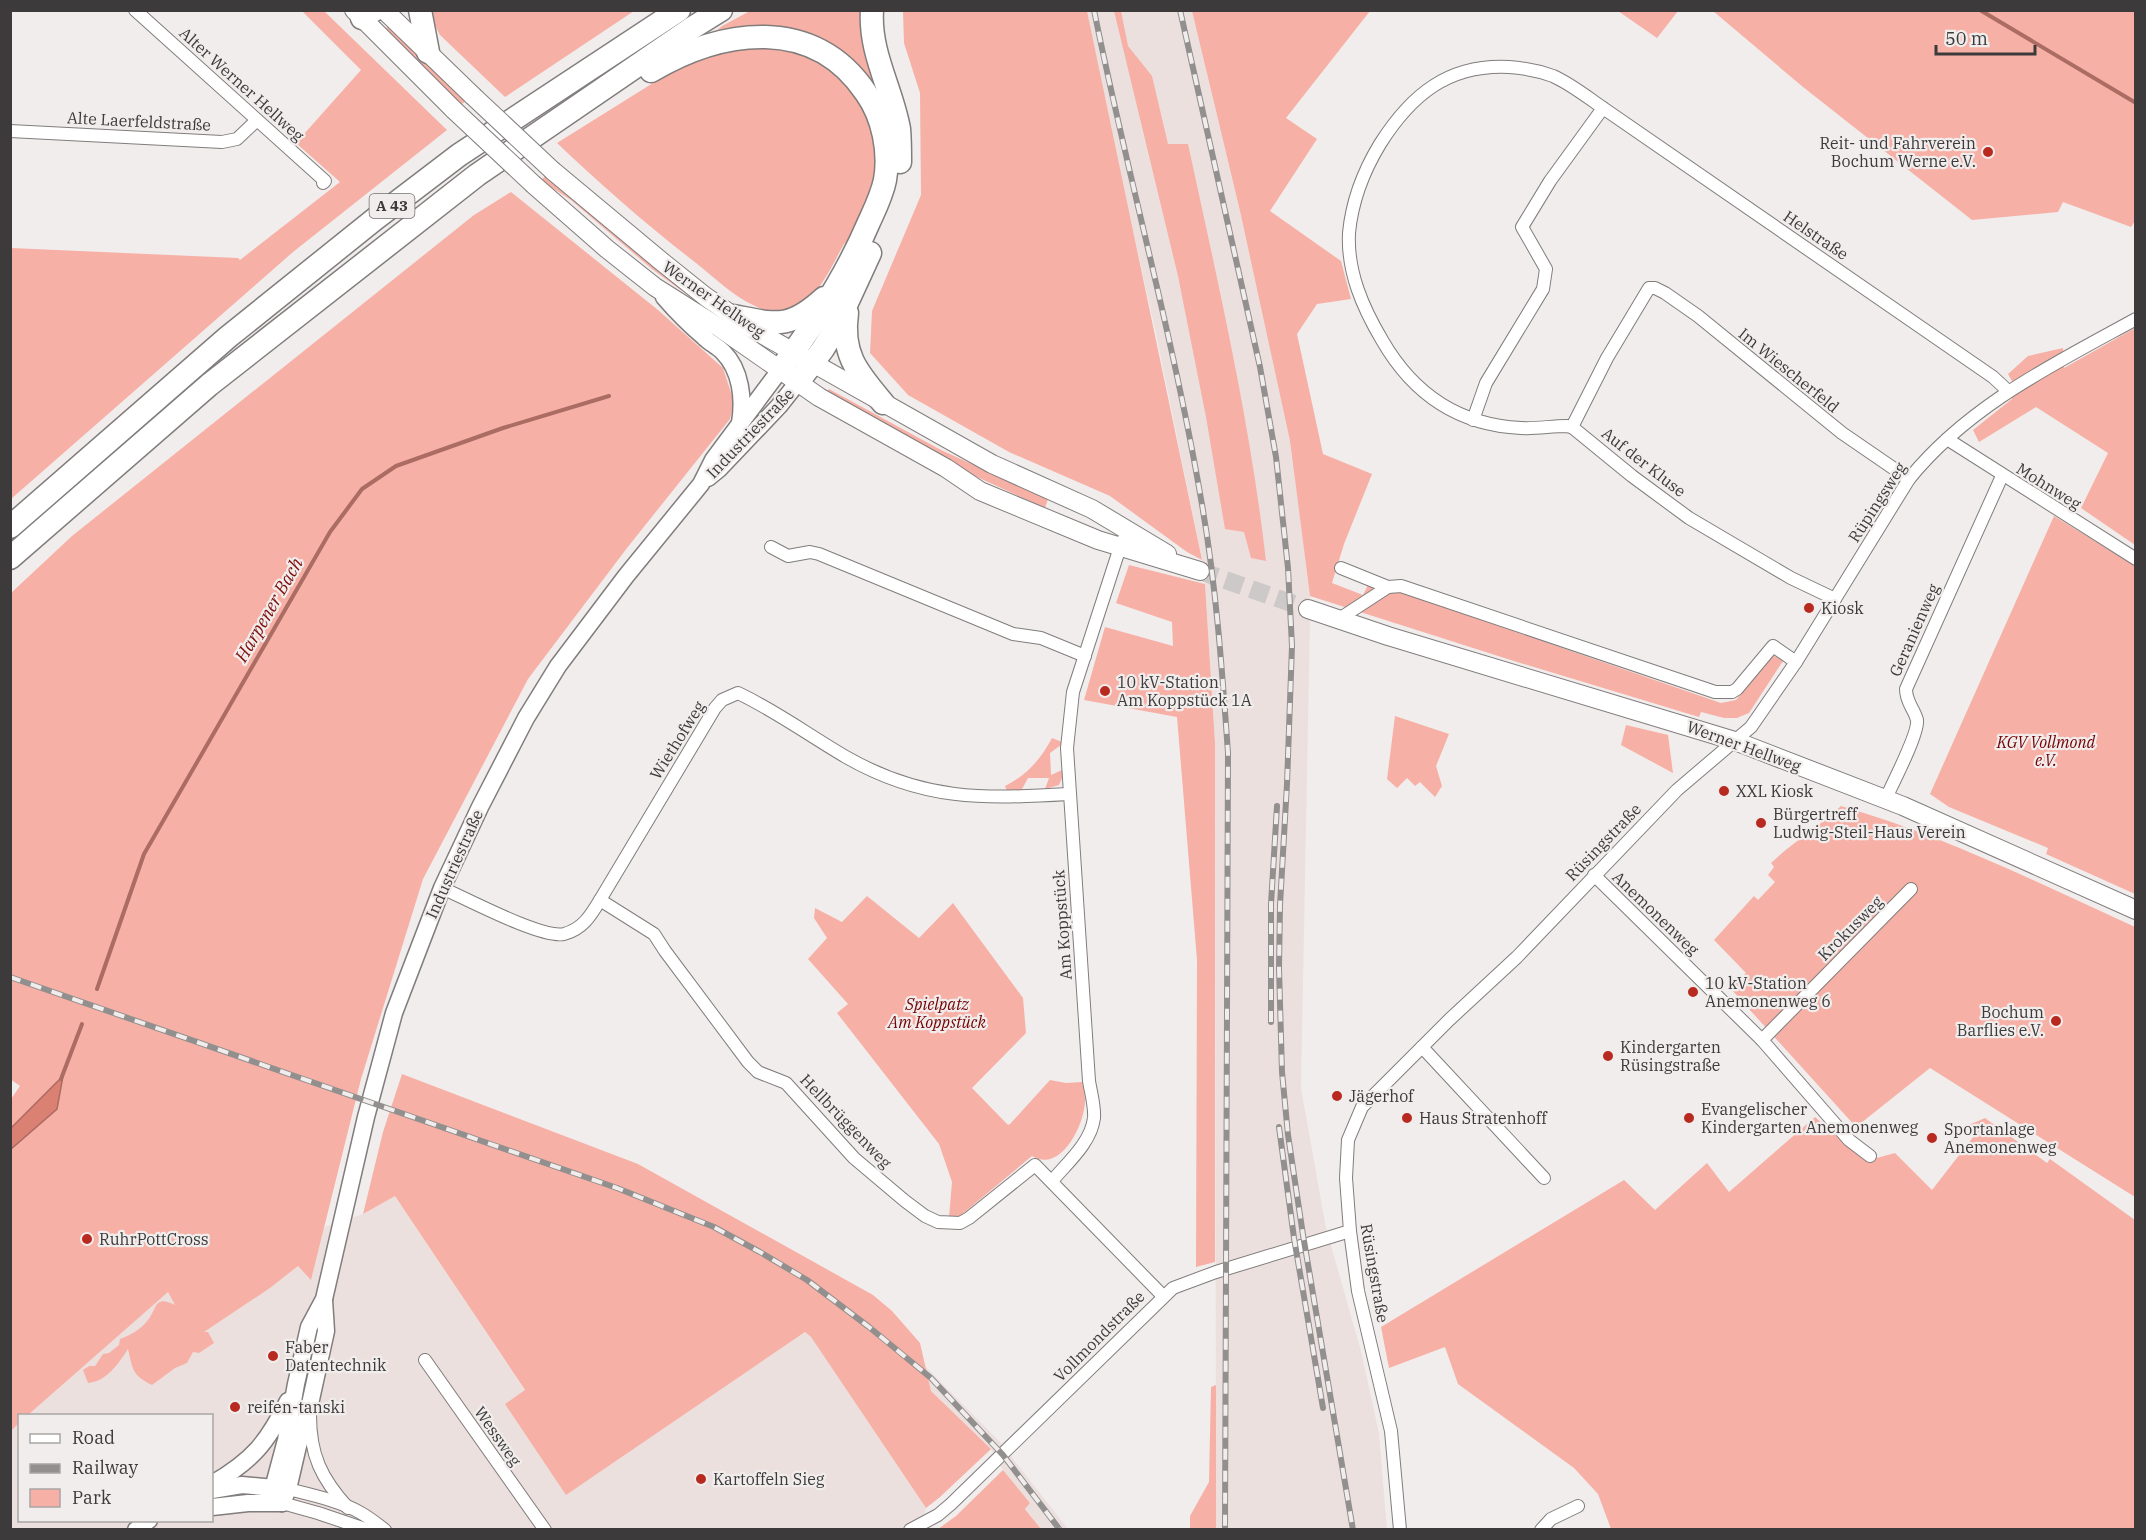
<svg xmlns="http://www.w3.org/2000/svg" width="2146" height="1540" font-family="'IBM Plex Serif',serif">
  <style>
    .built { fill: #ece0de }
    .green { fill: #f7b0a5 }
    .water { fill: #db8174; stroke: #ab6c63; stroke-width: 1.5 }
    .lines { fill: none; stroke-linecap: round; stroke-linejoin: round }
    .stream { stroke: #ab6c63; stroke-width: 4 }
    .secondary-tunnel { stroke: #cdc9c9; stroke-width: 18; stroke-dasharray: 18 9; stroke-linecap: butt }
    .minor-casing { stroke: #807d7c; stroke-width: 14 }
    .tertiary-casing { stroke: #807d7c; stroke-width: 19 }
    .secondary-casing { stroke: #807d7c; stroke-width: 20 }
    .motorway-casing { stroke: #807d7c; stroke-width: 25 }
    .minor { stroke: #fff; stroke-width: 12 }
    .tertiary { stroke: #fff; stroke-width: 16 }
    .secondary { stroke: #fff; stroke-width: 18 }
    .motorway { stroke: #fff; stroke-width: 22 }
    .rail-casing { stroke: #928f8f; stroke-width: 6 }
    .rail { stroke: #f1eded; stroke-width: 4; stroke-dasharray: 11; stroke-linecap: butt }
    .secondary-bridge-casing { stroke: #807d7c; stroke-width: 20; stroke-linecap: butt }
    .secondary-bridge { stroke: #fff; stroke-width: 18 }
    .poi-dot { fill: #b82a20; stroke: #f1eded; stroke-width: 2 }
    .labels { text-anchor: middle; stroke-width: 4.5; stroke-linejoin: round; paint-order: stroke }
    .shield { fill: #f1eded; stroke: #727070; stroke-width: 1.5 }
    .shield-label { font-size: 15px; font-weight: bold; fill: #3c3a3a }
    .street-label { font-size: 16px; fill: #3c3a3a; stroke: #f1eded }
    .poi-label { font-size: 16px; fill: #3c3a3a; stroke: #f1eded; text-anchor: start }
    .park-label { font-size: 16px; font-style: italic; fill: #750102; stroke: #f1eded }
    .water-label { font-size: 18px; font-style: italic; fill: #7e0f0a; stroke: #f1eded }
  </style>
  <rect width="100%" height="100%" fill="#f1eded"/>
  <g class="built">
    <path d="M1087 11H1192L1240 211 1290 441 1310 596V620L1301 1088 1326 1228 1361 1351 1379 1433 1387 1529H1216L1215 743 1205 584 1202 560 1155 329 1116 156Z"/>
    <path d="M395 1195 525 1391 506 1404 566 1494 805 1332 811 1337 926 1508 920 1530 11 1529 10 1431 19 1423 20 1520H212V1416L28 1415 168 1291 197 1336 270 1288 298 1266 311 1279 324 1227 363 1214Z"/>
    <path d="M920 1361 999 1441 1068 1529H1041L1025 1508 1030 1503 1003 1470 991 1449 931 1391Z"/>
  </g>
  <g class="green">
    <path d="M302 11H324L447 130 293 252 11 499V248L238 258 240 260 340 182 296 143 361 70Z"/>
    <path d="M430 11H634L505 97 440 35 432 20Z"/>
    <path d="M750 11H863L882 108 846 57 705 40 722 26Z"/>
    <path d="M903 11H1087L1202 560 1187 552 1110 496 1009 452 908 395 870 353 872 311 921 195 920 93 904 43Z"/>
    <path d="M1114 11H1121L1128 46 1152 76 1168 144H1188C1218 283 1250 420 1266 561L1251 558 1244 532 1225 529 1206 417 1178 276Z"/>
    <path d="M1192 11H1370L1286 118 1317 139 1270 211 1341 261 1351 299 1317 304 1297 334 1323 454 1372 474 1344 544 1332 583 1363 595 1368 585 1395 590 1721 703 1736 700 1773 655 1783 661 1749 713 1737 718H1724L1701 712 1699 717 1517 662 1310 596 1290 441 1240 211Z"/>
    <path d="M1618 11 1678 10V11L1657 38Z"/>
    <path d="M1713 11H2135V221L2131 227 2063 202 2058 212 1972 220 1803 87Z"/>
    <path d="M388 26 468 100 460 105 385 30Z"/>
    <path d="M775 45 826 64 861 99 878 149 872 196 850 239 844 244C831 267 817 301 791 311 780 315 765 311 755 306 733 296 715 278 696 263 648 226 601 185 557 143L685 63 740 47Z"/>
    <path d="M548 175 739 330 769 350 767 353 652 269 571 200 540 180Z"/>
    <path d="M511 192 658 310 723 368 734 402 730 419 627 548 528 679 423 879 361 1079 311 1280 298 1266 270 1288 204 1332H208L214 1343 199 1353 193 1352 187 1363 175 1368 152 1385C132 1375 133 1370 128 1349 119 1363 106 1382 88 1383L83 1370 89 1366H95L103 1354 109 1353 119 1345 120 1339C131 1335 140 1330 148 1320 157 1309 154 1294 175 1305L168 1292 28 1415 20 1416 19 1423 11 1431V1149L23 1138 63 1076 11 1128V1099L20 1086 10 1079 11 593 72 536 474 215Z"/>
    <path d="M2135 328V545L2081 508 2108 453 2036 407 1979 442 1973 430 2012 399V381L2008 374 2028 356 2063 348 2064 368Z"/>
    <path d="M829 389 941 450 1048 499 1045 508 942 461 824 396Z"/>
    <path d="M2054 516 2135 566V894L2046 854 2048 848 1949 807 1930 794Z"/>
    <path d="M1129 565 1205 584 1215 743V1262L1196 1267 1197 960 1177 717 1084 700 1105 627 1173 646 1172 622 1116 603Z"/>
    <path d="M1395 716 1449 734 1436 766 1442 786 1435 797 1420 782 1415 786 1407 778 1397 788 1387 779Z"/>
    <path d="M1626 725 1668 735 1673 773 1621 745Z"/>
    <path d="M1052 738 1062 742 1061 745 1050 753 1051 775 1062 770V778L1059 785 1045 789 1049 778H1028L1021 791H1007L1005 786C1027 775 1041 759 1052 738Z"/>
    <path d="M1841 806C1942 835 2039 883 2135 927V1197L1930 1068 1856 1127 1730 988 1746 973 1714 940 1754 896 1758 900 1775 882 1768 875 1774 867 1771 863C1793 842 1819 827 1841 806Z"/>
    <path d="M867 896 919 938 953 903 1023 998 1026 1033 972 1088 1008 1125 1010 1124 1050 1080 1066 1083 1082 1082C1083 1088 1085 1094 1085 1100 1085 1124 1061 1174 1032 1156L960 1216 949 1217 952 1182 939 1144 837 1013 848 1004 808 959 827 938 814 918 815 908 842 922Z"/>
    <path d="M402 1074 638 1164 873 1295 892 1311 920 1343 931 1391 991 1449 940 1497 926 1508 811 1337 805 1332 566 1495 505 1404 525 1390 395 1196 363 1214 383 1132Z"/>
    <path d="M1815 1117 1840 1139 1873 1159 1895 1153 1932 1190 1977 1132 1969 1125 1985 1118 2047 1163 2050 1159 2135 1220V1529H1611L1598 1494 1574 1468 1458 1384 1445 1347 1389 1368 1381 1327 1624 1180 1655 1210 1707 1163 1729 1192Z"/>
    <path d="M1216 1385V1529H1190V1516L1209 1482 1211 1387Z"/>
    <path d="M1003 1470 1030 1503 1025 1509 1041 1529H938L956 1516Z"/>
  </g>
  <path class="water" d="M63 1076 57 1109 11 1149V1128Z"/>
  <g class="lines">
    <g class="stream">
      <path d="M1980 10 2136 103"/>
      <path d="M97 989 144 854 330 532 362 489 396 466 503 428 609 396"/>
      <path d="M61 1079 82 1024"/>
    </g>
    <path class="secondary-tunnel" d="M1200 571 1308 609"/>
    <g class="minor-casing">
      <g id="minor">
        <path d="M135 10 325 181 323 183"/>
        <path d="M10 131 222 142 237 139 257 120"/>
        <path d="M1473 420 1486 383 1543 289 1546 269 1522 227 1550 181 1603 108"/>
        <path d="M1572 427 1566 426C1551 426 1536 429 1521 428 1458 425 1413 394 1382 340 1363 308 1347 272 1349 233 1352 201 1363 172 1380 144 1411 95 1448 64 1509 67 1524 68 1539 71 1553 76 1571 84 1587 97 1603 108L1993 377 2008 391"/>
        <path d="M1947 439 2136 559"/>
        <path d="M771 547 788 556 810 552 819 554 1013 634 1041 638 1085 656"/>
        <path d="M1341 568 1388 587 1401 586 1715 692H1732L1737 689 1773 646 1796 662"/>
        <path d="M1835 599 1791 578 1689 518 1632 476 1572 427 1607 358 1649 288H1655L1665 293 1698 316 1842 433 1909 479"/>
        <path d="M1339 619 1388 587"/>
        <path d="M1885 800C1892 785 1919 733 1917 720 1914 708 1906 703 1906 689L2002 476"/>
        <path d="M1594 875 1762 1040 1849 1140 1870 1156"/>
        <path d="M442 888C465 898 542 939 564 934 583 929 591 915 600 900L715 708 722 700 738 693C776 711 810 736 846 757 923 801 983 799 1069 794"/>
        <path d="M600 900 654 934 665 951 748 1062 758 1072 786 1083 854 1158 905 1201 925 1216 938 1222 960 1223 969 1218 1035 1165 1163 1296"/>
        <path d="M1762 1040 1911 889"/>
        <path d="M1422 1047 1544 1178"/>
        <path d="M1052 1181C1067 1163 1091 1143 1094 1118 1095 1107 1091 1093 1089 1081L1067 748 1073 692 1122 541"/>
        <path d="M425 1360 545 1530"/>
        <path d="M310 1415C310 1455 321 1478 348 1508"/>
        <path d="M288 1489C312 1495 340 1501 361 1513 370 1518 377 1524 385 1530"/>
        <path d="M282 1503 318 1513 368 1530"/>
        <path d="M910 1530 938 1515 951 1504 1173 1288 1216 1272 1350 1231"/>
        <path d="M1400 1530 1391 1431 1358 1291 1350 1231 1346 1178 1348 1140 1362 1107 1449 1020 1517 957 1677 790 1751 727 1796 662 1909 479C1969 405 2054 364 2136 319"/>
        <path d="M1541 1530 1551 1519 1578 1506"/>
      </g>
    </g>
    <g class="tertiary-casing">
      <g id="tertiary">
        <path d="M664 297C676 311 690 325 704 337 710 343 717 346 723 352 741 370 744 399 740 423"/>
        <path d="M708 478 719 469 779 406 798 382"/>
        <path d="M212 1484C253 1460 267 1443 288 1401"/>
        <path d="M212 1490 242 1485 285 1489"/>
        <path d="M282 1503 275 1487V1481L286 1440 296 1384 309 1327 324 1299 366 1117 394 1013 442 888 480 807 526 718 558 666 626 576 701 484 713 460 780 370"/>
        <path d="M282 1503 288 1489 298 1446 310 1404 326 1331 324 1300"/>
        <path d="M212 1507 248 1503H282"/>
        <path d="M136 1530 149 1520"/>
      </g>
    </g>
    <g class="secondary-casing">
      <g id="secondary">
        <path d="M354 10 454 110"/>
        <path d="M384 10 473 96"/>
        <path d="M553 171 661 261 706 297 749 327 992 464 1092 509 1167 554"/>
        <path d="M534 185 607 249 655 287 720 328 819 397 946 468 980 491 1098 540 1200 571"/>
        <path d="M1308 609 1388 636 1735 741 1903 806 2136 910"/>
      </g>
    </g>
    <g class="motorway-casing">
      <g id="motorway">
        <path d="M420 10 428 52"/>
        <path d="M872 10C869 53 892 89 899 129 900 140 900 151 900 162"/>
        <path d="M362 18 374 10"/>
        <path d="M651 71C722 29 814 15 866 93 883 117 890 151 885 180 882 195 875 209 869 222 846 276 815 324 780 370"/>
        <path d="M847 313C841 355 858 373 883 403"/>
        <path d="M733 316C776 324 789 330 824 298"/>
        <path d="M798 382 823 349 835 329 870 253"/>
        <path d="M10 527 228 337 375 219 459 155 679 10"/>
        <path d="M10 558 209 385 477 175 692 28 721 10"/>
      </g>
    </g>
    <use href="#minor" class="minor"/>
    <use href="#tertiary" class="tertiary"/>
    <use href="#secondary" class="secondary"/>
    <use href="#motorway" class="motorway"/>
    <g class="rail-casing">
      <g id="rail">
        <path d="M1094 10C1127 174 1173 335 1201 499 1216 583 1222 668 1228 753L1225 1530"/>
        <path d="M1180 10 1260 367 1276 457 1288 568 1292 646 1287 784 1280 905 1279 968 1282 1072 1288 1135 1303 1235 1353 1530"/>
        <path d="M10 977 617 1188 714 1227 760 1252 807 1280 869 1327 931 1378 1003 1455 1060 1530"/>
        <path d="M1271 1022V904L1277 806"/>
        <path d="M1279 1127 1294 1238 1323 1408"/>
      </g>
    </g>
    <use href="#rail" class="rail"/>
    <g class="secondary-bridge-casing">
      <g id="secondary-bridge">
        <path d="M473 96 553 171"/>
        <path d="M454 110 534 185"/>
      </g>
    </g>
    <use href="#secondary-bridge" class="secondary-bridge"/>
  </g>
  <g class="poi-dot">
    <circle cx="1988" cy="152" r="6"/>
    <circle cx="1809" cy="608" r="6"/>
    <circle cx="1105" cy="691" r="6"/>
    <circle cx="1724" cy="791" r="6"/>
    <circle cx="1761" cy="823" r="6"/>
    <circle cx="1693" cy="992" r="6"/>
    <circle cx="2056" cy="1021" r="6"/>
    <circle cx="1608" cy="1056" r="6"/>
    <circle cx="1337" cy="1096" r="6"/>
    <circle cx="1407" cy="1118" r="6"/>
    <circle cx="1689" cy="1118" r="6"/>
    <circle cx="1932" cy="1138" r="6"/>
    <circle cx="87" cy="1239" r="6"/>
    <circle cx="273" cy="1356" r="6"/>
    <circle cx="235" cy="1407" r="6"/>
    <circle cx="701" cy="1479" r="6"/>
  </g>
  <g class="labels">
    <rect class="shield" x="369.5" y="194" width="45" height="24" rx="4.5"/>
    <g class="shield-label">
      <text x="392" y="211">A 43</text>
    </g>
    <g class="street-label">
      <text transform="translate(242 84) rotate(42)" y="6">Alter Werner Hellweg</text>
      <text transform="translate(139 121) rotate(3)" y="6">Alte Laerfeldstraße</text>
      <text transform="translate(1816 235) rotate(34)" y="6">Helstraße</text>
      <text transform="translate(714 299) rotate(35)" y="6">Werner Hellweg</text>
      <text transform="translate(1789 370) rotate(39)" y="6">Im Wiescherfeld</text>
      <text transform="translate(750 433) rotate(-46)" y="6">Industriestraße</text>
      <text transform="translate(1644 462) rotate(38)" y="6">Auf der Kluse</text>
      <text transform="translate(2049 486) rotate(32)" y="6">Mohnweg</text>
      <text transform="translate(1877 502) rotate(-57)" y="6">Rüpingsweg</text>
      <text transform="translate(1914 630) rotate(-66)" y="6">Geranienweg</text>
      <text transform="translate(677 740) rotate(-58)" y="6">Wiethofweg</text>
      <text transform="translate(1744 746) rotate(20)" y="6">Werner Hellweg</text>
      <text transform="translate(1603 842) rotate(-46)" y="6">Rüsingstraße</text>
      <text transform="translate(454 864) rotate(-66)" y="6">Industriestraße</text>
      <text transform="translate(1656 913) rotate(44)" y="6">Anemonenweg</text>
      <text transform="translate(1062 925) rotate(-94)" y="6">Am Koppstück</text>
      <text transform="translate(1850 928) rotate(-45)" y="6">Krokusweg</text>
      <text transform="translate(846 1121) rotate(46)" y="6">Hellbrüggenweg</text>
      <text transform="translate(1375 1273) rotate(80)" y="6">Rüsingstraße</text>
      <text transform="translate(1099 1336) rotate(-45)" y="6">Vollmondstraße</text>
      <text transform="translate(498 1436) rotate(55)" y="6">Wessweg</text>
    </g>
    <g class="poi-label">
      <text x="1976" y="149" text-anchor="end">Reit- und Fahrverein<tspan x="1976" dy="18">Bochum Werne e.V.</tspan></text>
      <text x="1821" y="614">Kiosk</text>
      <text x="1117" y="688">10 kV-Station<tspan x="1117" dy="18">Am Koppstück 1A</tspan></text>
      <text x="1736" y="797">XXL Kiosk</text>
      <text x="1773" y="820">Bürgertreff<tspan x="1773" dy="18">Ludwig-Steil-Haus Verein</tspan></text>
      <text x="1705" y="989">10 kV-Station<tspan x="1705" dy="18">Anemonenweg 6</tspan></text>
      <text x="2044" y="1018" text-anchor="end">Bochum<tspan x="2044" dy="18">Barflies e.V.</tspan></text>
      <text x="1620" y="1053">Kindergarten<tspan x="1620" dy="18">Rüsingstraße</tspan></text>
      <text x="1349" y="1102">Jägerhof</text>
      <text x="1701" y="1115">Evangelischer<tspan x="1701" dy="18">Kindergarten Anemonenweg</tspan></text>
      <text x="1419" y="1124">Haus Stratenhoff</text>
      <text x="1944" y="1135">Sportanlage<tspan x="1944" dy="18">Anemonenweg</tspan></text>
      <text x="99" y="1245">RuhrPottCross</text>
      <text x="285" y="1353">Faber<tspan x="285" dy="18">Datentechnik</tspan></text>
      <text x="247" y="1413">reifen-tanski</text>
      <text x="713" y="1485">Kartoffeln Sieg</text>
    </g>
    <g class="park-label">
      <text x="2046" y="748">KGV Vollmond<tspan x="2046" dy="18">e.V.</tspan></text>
      <text x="937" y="1010">Spielpatz<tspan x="937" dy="18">Am Koppstück</tspan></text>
    </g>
    <g class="water-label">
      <text transform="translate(269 610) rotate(-60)" y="6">Harpener Bach</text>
    </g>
  </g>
  <rect width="2146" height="1540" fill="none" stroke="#3c3a3a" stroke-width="24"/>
  <rect x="18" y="1414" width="195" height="108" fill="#f1eded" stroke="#a9a5a5" stroke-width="1.5"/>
  <rect x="30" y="1434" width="30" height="9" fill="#ffffff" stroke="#a9a5a5" stroke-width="1.5"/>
  <text x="72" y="1444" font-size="18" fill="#3c3a3a">Road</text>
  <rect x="30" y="1464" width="30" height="9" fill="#928f8f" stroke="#a9a5a5" stroke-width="1.5"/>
  <text x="72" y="1474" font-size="18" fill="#3c3a3a">Railway</text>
  <rect x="30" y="1489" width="30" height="18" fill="#f7b0a5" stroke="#a9a5a5" stroke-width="1.5"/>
  <text x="72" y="1504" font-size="18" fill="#3c3a3a">Park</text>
  <path d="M1936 45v9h99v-9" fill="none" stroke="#3c3a3a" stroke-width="3"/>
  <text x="1945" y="45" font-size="18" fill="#3c3a3a" stroke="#f1eded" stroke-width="4.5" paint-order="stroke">50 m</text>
</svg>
